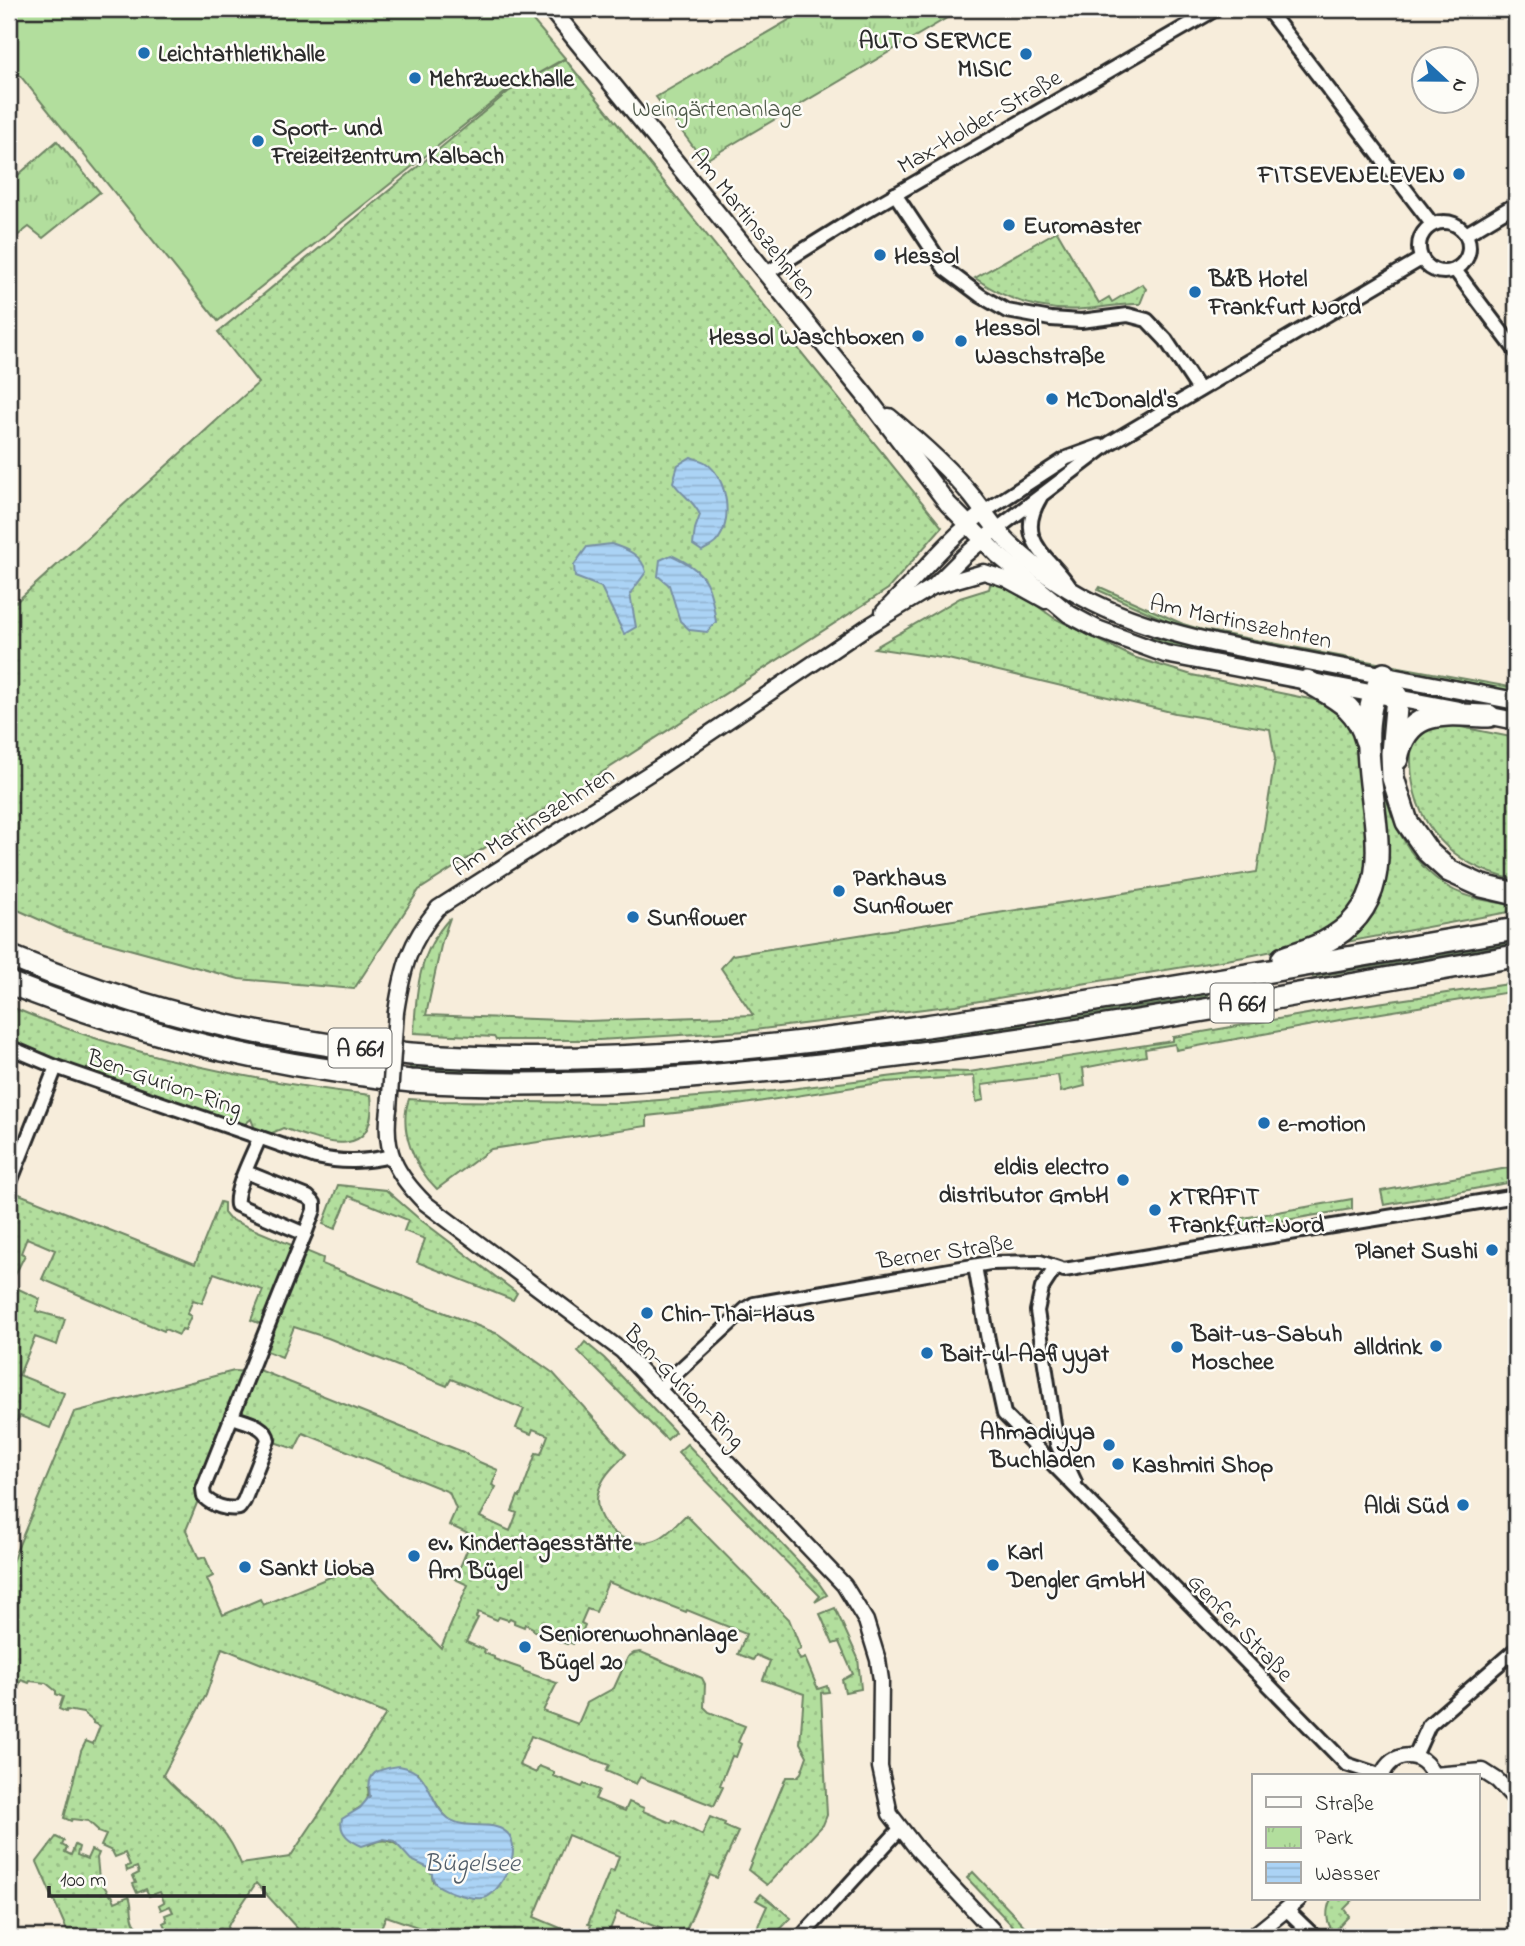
<svg xmlns="http://www.w3.org/2000/svg" width="1525" height="1946" font-family="'Indie Flower',sans-serif">
  <style>
    .grass { fill: url(#grass-dots); stroke: #6e8464; stroke-width: 2; fill-rule: evenodd }
    .park { fill: url(#park-tufts); stroke: #6e8464; stroke-width: 2 }
    .pitch { fill: #b2de9d; stroke: #6e8464; stroke-width: 2 }
    .water { fill: url(#water-rules); stroke: #7890a4; stroke-width: 2 }
    .lines { fill: none; stroke-linecap: round; stroke-linejoin: round }
    .minor-casing { stroke: #2b2b2b; stroke-width: 18 }
    .tertiary-casing { stroke: #2b2b2b; stroke-width: 19 }
    .secondary-casing { stroke: #2b2b2b; stroke-width: 21 }
    .motorway-casing { stroke: #2b2b2b; stroke-width: 26 }
    .minor { stroke: #fdfcf7; stroke-width: 12 }
    .tertiary { stroke: #fdfcf7; stroke-width: 14 }
    .secondary { stroke: #fdfcf7; stroke-width: 16 }
    .motorway { stroke: #fdfcf7; stroke-width: 21 }
    .tertiary-bridge-casing { stroke: #2b2b2b; stroke-width: 19; stroke-linecap: butt }
    .tertiary-bridge { stroke: #fdfcf7; stroke-width: 14 }
    .poi-dot { fill: #1f6fb2; stroke: #fdfcf7; stroke-width: 2.5 }
    .labels { text-anchor: middle; stroke-width: 5; stroke-linejoin: round; paint-order: stroke }
    .shield { fill: #fdfcf7; stroke: #6a6a68; stroke-width: 2 }
    .shield-label { font-size: 23px; font-weight: bold; fill: #2b2b2b }
    .poi-label { font-size: 24px; font-weight: bold; fill: #2b2b2b; stroke: #fdfcf7; text-anchor: start }
    .park-label { font-size: 24px; fill: #4d5848; stroke: #fdfcf7 }
    .street-label { font-size: 24px; fill: #2b2b2b; stroke: #fdfcf7 }
    .water-label { font-size: 26px; font-style: italic; fill: #515d68; stroke: #fdfcf7 }
  </style>
  <defs>
    <pattern id="grass-dots" width="8" height="8" patternUnits="userSpaceOnUse" patternTransform="scale(1.75)"><rect width="8" height="8" fill="#b2de9d"/><path d="M2 2h.1M6 6h.1" fill="none" stroke="#99bf87" stroke-width="1.8" stroke-linecap="round"/></pattern>
    <pattern id="park-tufts" width="24" height="20" patternUnits="userSpaceOnUse" patternTransform="scale(1.75)"><rect width="24" height="20" fill="#b2de9d"/><path d="M3 7l-1-3M5 7V3M7 7l1-3M15 17l-1-3M17 17v-4M19 17l1-3" fill="none" stroke="#99bf87"/></pattern>
    <pattern id="water-rules" width="6" height="5" patternUnits="userSpaceOnUse" patternTransform="scale(1.75)"><rect width="6" height="5" fill="#abd3f5"/><path d="M0 2.5h6" fill="none" stroke="#93b5d2"/></pattern>
  </defs>
  <rect width="100%" height="100%" fill="#f7eddb"/>
  <filter id="ink" filterUnits="userSpaceOnUse"><feTurbulence type="fractalNoise" baseFrequency=".0143" numOctaves="2"/><feDisplacementMap in="SourceGraphic" scale="14" xChannelSelector="R" yChannelSelector="G"/><feConvolveMatrix kernelMatrix="1 2 1 2 8 2 1 2 1" color-interpolation-filters="sRGB"/></filter>
  <g filter="url(#ink)">
    <g class="grass">
      <path d="M565 59 942 527 888 589 419 890 354 989 239 979 67 932 9 906V595L16 602 258 383 218 332 508 92Z"/>
      <path d="M1057 231 1099 303 1109 297 1112 302 1142 284 1146 289 1140 304C1121 303 1103 308 1084 309 1045 312 1007 301 975 278Z"/>
      <path d="M991 581 1011 587 1054 618 1133 657 1192 675 1329 703 1348 718 1356 733 1368 828V879L1352 910 1306 944 1244 957 956 1005 746 1031 599 1040H496L494 1037 414 1033C416 989 419 951 450 918L442 941 426 1015 588 1021 753 1015 721 968 732 955 1257 872 1275 759 1270 729 1175 713 948 659 874 648 960 598 989 589Z"/>
      <path d="M1100 587 1183 624 1203 630 1320 652V655L1205 634 1181 627 1098 590Z"/>
      <path d="M1153 638 1203 650 1356 678 1361 680V683L1152 641Z"/>
      <path d="M1322 653 1516 688V693L1322 656Z"/>
      <path d="M1381 707 1387 708C1385 728 1381 748 1382 768 1385 814 1408 862 1448 887 1468 899 1494 902 1516 905V911H1514V907H1510L1509 912 1341 943 1367 915 1373 757Z"/>
      <path d="M1451 725 1516 738V880C1451 866 1409 824 1411 755L1407 754C1420 731 1425 727 1451 725Z"/>
      <path d="M1516 939V943L1312 977 1318 973Z"/>
      <path d="M9 966 374 1059 375 1062 374 1065C330 1058 286 1053 243 1044 162 1027 86 1000 9 971Z"/>
      <path d="M1516 983V991L1351 1018 1176 1050 1175 1044 1145 1049 1146 1056 1083 1068 1085 1086 1061 1092 1058 1075 982 1085 984 1100 976 1102 974 1076 886 1082 712 1109 647 1116V1126L491 1149 437 1189C414 1167 398 1129 409 1099L438 1101 621 1103 774 1091 935 1071 969 1072 1173 1041V1037L1336 1009Z"/>
      <path d="M1201 993H1208L1207 996 1037 1024V1020Z"/>
      <path d="M9 1006C123 1055 248 1081 371 1095 378 1164 322 1142 283 1128L259 1139 251 1119 237 1131 9 1047Z"/>
      <path d="M1025 1022 1026 1025C823 1057 617 1084 410 1068L411 1062 691 1063 840 1048Z"/>
      <path d="M1508 1168 1513 1182 1384 1205 1381 1191Z"/>
      <path d="M338 1185 386 1190 417 1217 517 1293 513 1300 417 1262 425 1239 404 1231 408 1220 349 1196 335 1229 323 1224Z"/>
      <path d="M9 1190 195 1264 220 1202 224 1203V1213L229 1219 323 1258 322 1264 498 1334 553 1373 626 1454C614 1466 602 1476 598 1493 591 1522 624 1549 652 1541 666 1538 676 1524 686 1515L789 1619 801 1649 796 1651 800 1660 805 1658 818 1689 827 1686 829 1692 821 1693 827 1815 823 1825 767 1885 748 1870 786 1777H797L801 1773 807 1756 800 1743 804 1694 763 1680 770 1661 756 1655 753 1660 738 1654 746 1634 687 1610 686 1612 608 1582 596 1612 587 1609 581 1623 585 1625 579 1639 576 1638 573 1644 569 1642 567 1644 558 1641V1638L554 1636 552 1638 533 1630V1628L525 1624 524 1627 514 1623V1620L510 1618 508 1620 499 1617 497 1620 478 1612 476 1617 478 1618 466 1642 485 1650 484 1653 494 1657V1659L523 1669V1671L557 1683 543 1711 578 1724 587 1703 614 1688 628 1657 634 1653 641 1652 702 1678 705 1684 704 1707 709 1712 745 1726 738 1742 741 1744 736 1757 732 1756 720 1785 723 1787 714 1806 640 1777 636 1784 606 1771 609 1765 531 1736 519 1765 536 1773 539 1766 554 1772V1776L582 1787 584 1784 599 1790 595 1799 625 1811 629 1802 644 1808 643 1811 671 1823 673 1820 702 1835 710 1817 725 1823 724 1826 738 1832 717 1878 710 1875 683 1937 617 1912 607 1937H587L591 1925 588 1924 610 1870 614 1871 619 1856 568 1835 534 1917 582 1937H446L386 1916 377 1937H305L256 1883 230 1922 223 1937H156L155 1934 166 1929 163 1923 167 1921 165 1915 173 1912 170 1906 161 1910 159 1905 164 1902 160 1892 149 1896 146 1889 137 1893 133 1884 136 1883 133 1876 139 1873 137 1867 127 1871 126 1867 130 1865 125 1853 115 1857 112 1851 101 1846 106 1835 98 1832V1830L88 1821 72 1819 71 1821 64 1818 81 1751 86 1741 93 1744 100 1726 93 1723V1721L83 1713 67 1710 66 1712 59 1709 63 1697 56 1694V1691L46 1683 30 1681 29 1683 21 1680 16 1692 9 1689V1569L74 1412 234 1371 250 1372 252 1367 463 1452 477 1461 498 1470 492 1485 496 1487 480 1517 510 1531 517 1513 512 1511 518 1496 520 1497 536 1453 541 1454 548 1435 533 1429 531 1434 516 1428 524 1409 451 1379 447 1386 328 1338 294 1327 282 1357 259 1348 268 1327 251 1320 263 1290 214 1273 202 1303 193 1300 187 1314 191 1316 185 1330 182 1329 179 1335 165 1329 164 1331 42 1279 55 1250 27 1238 21 1253 25 1255 10 1285 40 1299 36 1311 65 1319 57 1345 35 1337 19 1375 64 1393 50 1428 20 1416 17 1421 9 1418ZM232 1417 268 1440 295 1449 303 1433 449 1492 456 1509 449 1525 473 1536 455 1579 468 1585 441 1648 359 1565 263 1605 260 1599 223 1615 207 1579 213 1576 205 1557 199 1559 186 1530ZM222 1648 386 1714 290 1857 241 1864C222 1814 194 1811 163 1775L206 1695ZM418 1773C433 1790 438 1822 464 1826 472 1828 483 1825 491 1826L433 1881 431 1869C425 1864 420 1865 415 1860 400 1847 390 1833 369 1845L354 1811C365 1805 370 1800 368 1788Z"/>
      <path d="M1352 1199V1209L1221 1231 1220 1222Z"/>
      <path d="M585 1342 604 1358 675 1432 667 1440 578 1351Z"/>
      <path d="M687 1444 818 1582 827 1595 815 1602 820 1596 678 1452Z"/>
      <path d="M835 1608 858 1658 861 1689 845 1692 842 1680 853 1674 839 1642 833 1644 820 1614Z"/>
      <path d="M56 1837 64 1841 62 1845 67 1848 65 1852 71 1855 75 1845 79 1847 77 1855 87 1859 91 1850 99 1853 97 1858 99 1879 110 1895H112L115 1902 129 1896C133 1905 130 1913 134 1922 136 1928 143 1928 147 1937H70L37 1862Z"/>
      <path d="M973 1872 1035 1937H1023L967 1878Z"/>
      <path d="M761 1894 791 1918 773 1937H753L767 1906 756 1900Z"/>
      <path d="M1331 1899H1354L1344 1909 1349 1916 1334 1932C1325 1923 1326 1909 1331 1899Z"/>
    </g>
    <g class="park">
      <path d="M808 9H962L704 161 656 97Z"/>
      <path d="M57 141 100 192 43 238 29 227 9 242V183Z"/>
    </g>
    <path class="pitch" d="M9 9H523L565 58 507 91 218 321 9 62Z"/>
    <g class="water">
      <path d="M691 457C695 459 702 460 706 463 728 478 734 523 716 542 713 546 706 548 702 551L693 545 695 529 700 515C693 499 682 496 673 482L678 465Z"/>
      <path d="M611 544C627 549 642 555 646 572L630 594 636 627 624 634 601 587 575 577 574 565 587 547Z"/>
      <path d="M671 555C707 571 710 584 716 622L707 632 690 630 680 621 669 585 658 576 660 560Z"/>
      <path d="M399 1766C434 1772 426 1801 448 1818 467 1832 496 1818 509 1835 521 1852 503 1888 487 1897 476 1902 445 1891 436 1884 432 1880 432 1874 431 1869L411 1860 394 1841 384 1839 362 1846C350 1841 338 1833 342 1819L360 1808 370 1796C366 1772 377 1769 399 1766Z"/>
    </g>
    <g class="lines">
      <g class="minor-casing">
        <g id="minor">
          <path d="M1267 9 1432 224"/>
          <path d="M895 194 945 269 981 296 1007 311 1051 319 1081 321 1128 315 1147 320 1166 340 1199 390"/>
          <circle cx="1444" cy="247" r="25"/>
          <path d="M1466 234 1516 204"/>
          <path d="M1455 270 1516 351"/>
          <path d="M765 274 863 213 1216 9"/>
          <path d="M1040 498C1014 541 1049 555 1070 587"/>
          <path d="M984 512 1067 458 1100 446"/>
          <path d="M997 529 1110 443 1421 259"/>
          <path d="M9 1047 56 1067 316 1157C343 1163 365 1162 391 1156"/>
          <path d="M246 1172 308 1197 314 1203V1210L305 1234 237 1205C234 1190 253 1154 259 1139"/>
          <path d="M9 1185 56 1067"/>
          <path d="M975 1266 988 1340 1004 1414 1346 1764 1382 1776"/>
          <path d="M1055 1268 1042 1288 1037 1311 1057 1444 1075 1482"/>
          <path d="M659 1389 746 1309 754 1304 990 1263 1040 1262 1064 1270 1516 1196"/>
          <path d="M232 1417C245 1422 266 1425 268 1440L244 1501 239 1508C227 1510 213 1506 204 1497L203 1489C237 1404 270 1319 305 1234"/>
          <path d="M1415 1756 1429 1725 1516 1649"/>
          <path d="M1286 1909 1315 1937"/>
          <path d="M801 1937 900 1829"/>
        </g>
      </g>
      <g class="tertiary-casing">
        <g id="tertiary">
          <path d="M935 586 984 572 1006 579 1046 601"/>
          <path d="M883 612C917 579 946 540 984 512"/>
          <path d="M396 1012C403 967 409 943 438 908L658 768 867 627 934 586 964 556 990 534"/>
          <path d="M389 1109C383 1151 396 1174 425 1203L622 1351 844 1585 866 1621 878 1660 881 1680 880 1767 890 1814 917 1849 999 1937"/>
          <path d="M1433 1775 1483 1771 1497 1780 1516 1800"/>
          <path d="M1382 1776C1391 1750 1424 1749 1433 1776"/>
          <path d="M1252 1937 1299 1899"/>
        </g>
      </g>
      <g class="secondary-casing">
        <g id="secondary">
          <path d="M551 9 869 400 948 504 997 554 1069 614 1097 629 1165 654 1459 710"/>
          <path d="M889 417C918 441 947 466 971 495 984 511 995 530 1011 545 1072 602 1135 625 1215 643L1516 701"/>
          <path d="M1481 714 1516 721"/>
        </g>
      </g>
      <g class="motorway-casing">
        <g id="motorway">
          <path d="M1307 681C1335 698 1357 706 1366 740"/>
          <path d="M1397 759C1407 706 1447 715 1489 716"/>
          <path d="M9 956C136 1009 273 1043 411 1054 608 1069 806 1045 1000 1015 1173 989 1344 958 1516 929"/>
          <path d="M1283 958C1296 953 1310 950 1323 943 1434 887 1331 758 1384 674L1397 697 1392 753 1393 778 1407 822 1428 852 1449 871 1482 886 1516 894"/>
          <path d="M9 983C119 1026 225 1056 342 1072 365 1075 388 1079 411 1081 560 1090 708 1078 856 1061 1077 1035 1297 994 1516 956"/>
        </g>
      </g>
      <use href="#minor" class="minor"/>
      <use href="#tertiary" class="tertiary"/>
      <use href="#secondary" class="secondary"/>
      <use href="#motorway" class="motorway"/>
      <g class="tertiary-bridge-casing">
        <path id="tertiary-bridge" d="M389 1109 396 1012"/>
      </g>
      <use href="#tertiary-bridge" class="tertiary-bridge"/>
    </g>
  </g>
  <g class="poi-dot">
    <circle cx="144" cy="53" r="7"/>
    <circle cx="1026" cy="54" r="7"/>
    <circle cx="415" cy="78" r="7"/>
    <circle cx="258" cy="141" r="7"/>
    <circle cx="1459" cy="174" r="7"/>
    <circle cx="1009" cy="225" r="7"/>
    <circle cx="880" cy="255" r="7"/>
    <circle cx="1195" cy="292" r="7"/>
    <circle cx="918" cy="336" r="7"/>
    <circle cx="961" cy="341" r="7"/>
    <circle cx="1052" cy="399" r="7"/>
    <circle cx="839" cy="891" r="7"/>
    <circle cx="633" cy="917" r="7"/>
    <circle cx="1264" cy="1123" r="7"/>
    <circle cx="1123" cy="1180" r="7"/>
    <circle cx="1155" cy="1210" r="7"/>
    <circle cx="1492" cy="1250" r="7"/>
    <circle cx="647" cy="1313" r="7"/>
    <circle cx="1436" cy="1346" r="7"/>
    <circle cx="1177" cy="1347" r="7"/>
    <circle cx="927" cy="1353" r="7"/>
    <circle cx="1109" cy="1445" r="7"/>
    <circle cx="1118" cy="1464" r="7"/>
    <circle cx="1463" cy="1505" r="7"/>
    <circle cx="414" cy="1556" r="7"/>
    <circle cx="993" cy="1565" r="7"/>
    <circle cx="245" cy="1567" r="7"/>
    <circle cx="525" cy="1647" r="7"/>
  </g>
  <g class="labels">
    <g class="shield">
      <rect x="1210.5" y="983.5" width="63" height="39" rx="5"/>
      <rect x="328.5" y="1028.5" width="63" height="39" rx="5"/>
    </g>
    <g class="shield-label">
      <text x="1242" y="1011">A 661</text>
      <text x="360" y="1056">A 661</text>
    </g>
    <g class="poi-label">
      <text x="1012" y="48" text-anchor="end">AUTO SERVICE<tspan x="1012" dy="28">MISIC</tspan></text>
      <text x="158" y="61">Leichtathletikhalle</text>
      <text x="429" y="86">Mehrzweckhalle</text>
      <text x="272" y="135">Sport- und<tspan x="272" dy="28">Freizeitzentrum Kalbach</tspan></text>
      <text x="1445" y="182" text-anchor="end">FITSEVENELEVEN</text>
      <text x="1023" y="233">Euromaster</text>
      <text x="894" y="263">Hessol</text>
      <text x="1209" y="286">B&amp;B Hotel<tspan x="1209" dy="28">Frankfurt Nord</tspan></text>
      <text x="975" y="335">Hessol<tspan x="975" dy="28">Waschstraße</tspan></text>
      <text x="904" y="344" text-anchor="end">Hessol Waschboxen</text>
      <text x="1066" y="407">McDonald's</text>
      <text x="853" y="885">Parkhaus<tspan x="853" dy="28">Sunflower</tspan></text>
      <text x="647" y="925">Sunflower</text>
      <text x="1278" y="1131">e-motion</text>
      <text x="1109" y="1174" text-anchor="end">eldis electro<tspan x="1109" dy="28">distributor GmbH</tspan></text>
      <text x="1169" y="1204">XTRAFIT<tspan x="1169" dy="28">Frankfurt-Nord</tspan></text>
      <text x="1478" y="1258" text-anchor="end">Planet Sushi</text>
      <text x="661" y="1321">Chin-Thai-Haus</text>
      <text x="1191" y="1341">Bait-us-Sabuh<tspan x="1191" dy="28">Moschee</tspan></text>
      <text x="1422" y="1354" text-anchor="end">alldrink</text>
      <text x="941" y="1361">Bait-ul-Aafiyyat</text>
      <text x="1095" y="1439" text-anchor="end">Ahmadiyya<tspan x="1095" dy="28">Buchladen</tspan></text>
      <text x="1132" y="1472">Kashmiri Shop</text>
      <text x="1449" y="1513" text-anchor="end">Aldi Süd</text>
      <text x="428" y="1550">ev. Kindertagesstätte<tspan x="428" dy="28">Am Bügel</tspan></text>
      <text x="1007" y="1559">Karl<tspan x="1007" dy="28">Dengler GmbH</tspan></text>
      <text x="259" y="1575">Sankt Lioba</text>
      <text x="539" y="1641">Seniorenwohnanlage<tspan x="539" dy="28">Bügel 20</tspan></text>
    </g>
    <g class="park-label">
      <text x="717" y="116">Weingärtenanlage</text>
    </g>
    <g class="street-label">
      <text transform="translate(979 121) rotate(-30)" y="8">Max-Holder-Straße</text>
      <text transform="translate(754 223) rotate(51)" y="8">Am Martinszehnten</text>
      <text transform="translate(1241 621) rotate(12)" y="8">Am Martinszehnten</text>
      <text transform="translate(533 821) rotate(-32)" y="8">Am Martinszehnten</text>
      <text transform="translate(165 1082) rotate(19)" y="8">Ben-Gurion-Ring</text>
      <text transform="translate(945 1251) rotate(-8)" y="8">Berner Straße</text>
      <text transform="translate(685 1386) rotate(46)" y="8">Ben-Gurion-Ring</text>
      <text transform="translate(1241 1627) rotate(46)" y="8">Genfer Straße</text>
    </g>
    <g class="water-label">
      <text x="472" y="1871">Bügelsee</text>
    </g>
  </g>
  <rect width="1525" height="1946" fill="none" stroke="#fdfcf7" stroke-width="35"/>
  <rect x="18" y="18" width="1490" height="1911" fill="none" stroke="#2b2b2b" stroke-width="2.5" filter="url(#ink)"/>
  <rect x="1252" y="1774" width="228" height="126" fill="#fdfcf7" stroke="#a9a8a5" stroke-width="2"/>
  <rect x="1266" y="1797" width="35" height="10" fill="#fdfcf7" stroke="#a9a8a5" stroke-width="2"/>
  <text x="1315" y="1810" font-size="21" fill="#2b2b2b">Straße</text>
  <rect x="1266" y="1827" width="35" height="21" fill="url(#park-tufts)" stroke="#a9a8a5" stroke-width="2"/>
  <text x="1315" y="1844" font-size="21" fill="#2b2b2b">Park</text>
  <rect x="1266" y="1862" width="35" height="21" fill="url(#water-rules)" stroke="#a9a8a5" stroke-width="2"/>
  <text x="1315" y="1880" font-size="21" fill="#2b2b2b">Wasser</text>
  <g transform="translate(1445 80) rotate(112)"><circle r="33" fill="#fdfcf7" stroke="#a9a8a5" stroke-width="2"/>
  <path d="M0-5L12 26L0 18L-12 26Z" fill="#1f6fb2"/>
  <text y="-10" font-size="19" font-weight="bold" text-anchor="middle" fill="#2b2b2b">N</text>
  </g>
  <path d="M49 1886v10h215v-10" fill="none" stroke="#2b2b2b" stroke-width="3.5"/>
  <text x="60" y="1886" font-size="21" fill="#2b2b2b" stroke="#fdfcf7" stroke-width="5" paint-order="stroke">100 m</text>
</svg>
